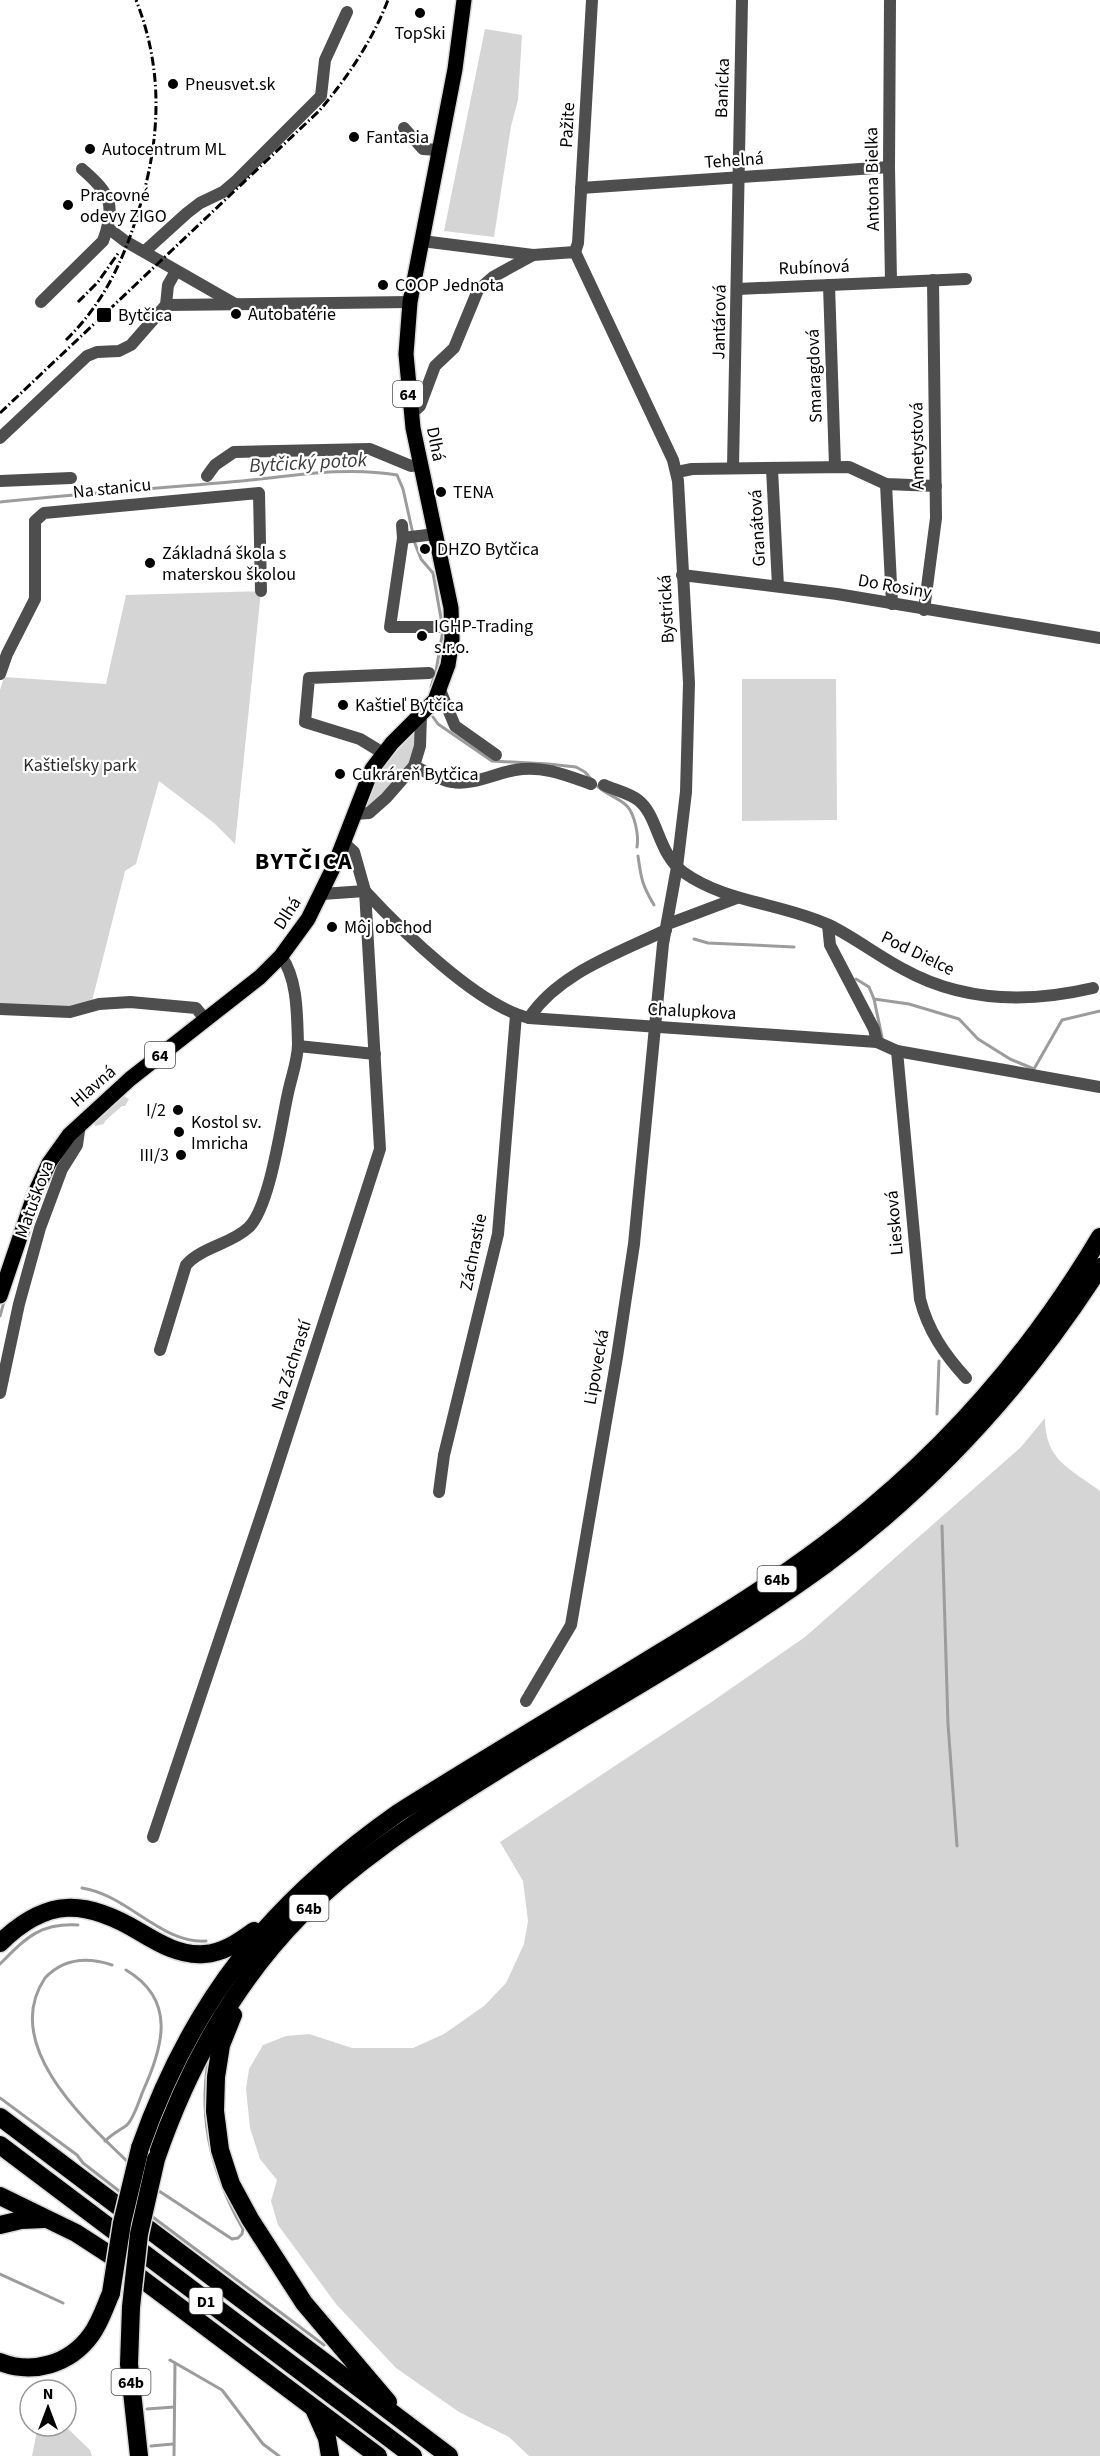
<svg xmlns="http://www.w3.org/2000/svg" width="1100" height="2456" font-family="'Source Sans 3',sans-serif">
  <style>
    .green { fill: #d5d5d5 }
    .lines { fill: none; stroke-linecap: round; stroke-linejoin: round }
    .stream { stroke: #9c9c9c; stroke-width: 3 }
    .major-casing { stroke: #dbdbdb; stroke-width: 18 }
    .highway-casing { stroke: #dbdbdb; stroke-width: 21 }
    .minor { stroke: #4e4e4e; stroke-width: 12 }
    .major { stroke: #000; stroke-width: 15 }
    .highway { stroke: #000; stroke-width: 18 }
    .rail { stroke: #000; stroke-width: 3; stroke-dasharray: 9 3 1.5 3; stroke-linecap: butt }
    .highway-bridge-casing { stroke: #dbdbdb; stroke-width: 21; stroke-linecap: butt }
    .highway-bridge { stroke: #000; stroke-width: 18 }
    .poi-dot { fill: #000; stroke: #fff; stroke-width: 2 }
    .labels { text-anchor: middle; stroke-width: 4.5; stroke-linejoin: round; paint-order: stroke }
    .shield { fill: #fff; stroke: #4c4c4c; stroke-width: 1.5 }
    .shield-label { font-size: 16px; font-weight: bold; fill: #000 }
    .poi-label { font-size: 18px; fill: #000; stroke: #fff; text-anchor: start }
    .street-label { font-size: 18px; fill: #000; stroke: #fff }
    .park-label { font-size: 18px; fill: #2c2c2c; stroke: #fff }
    .water-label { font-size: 20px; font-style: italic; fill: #3d3d3d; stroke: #fff }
    .district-label { font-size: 24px; font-weight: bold; letter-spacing: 1.5px; fill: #000; stroke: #fff }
  </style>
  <rect width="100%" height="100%" fill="#fff"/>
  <g class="green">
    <path d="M485 29 522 35 518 100 511 126 494 237 444 231Z"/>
    <path d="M261 591 235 844 214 823 159 781 136 864 125 871 92 1001 75 1008 0 1005V690L4 677 106 684 126 595Z"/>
    <path d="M742 679H836L837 820 742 821Z"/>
    <path d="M419 728 410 766 367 808C365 781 401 747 419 728Z"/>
    <path d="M124 1096 129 1099 125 1106H122L105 1121 104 1124 95 1126 94 1122Z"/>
    <path d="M1045 1418C1045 1460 1069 1468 1100 1491V2456H529L509 2437 459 2412 396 2368 336 2304 278 2225 271 2201 277 2180 260 2159 250 2128 246 2089 249 2069 263 2045 286 2036 309 2034 352 2048H413L444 2034 484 2006 506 1983 524 1944 528 1921 523 1881 500 1842 710 1703 805 1637 1021 1447Z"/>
    <path d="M38 2426H65L90 2450 92 2456H32Z"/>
  </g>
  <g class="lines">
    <g class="stream">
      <path d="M0 502C81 494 161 488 242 481 292 476 346 466 397 475L403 489 413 534"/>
      <path d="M414 541 421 559 433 573 442 624"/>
      <path d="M431 687 436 671 443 630"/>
      <path d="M433 717 438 724 492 761 548 764 576 767 585 772 591 779"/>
      <path d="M595 784C604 794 618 797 627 806 635 815 639 836 637 847"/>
      <path d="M638 856C641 878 642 885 654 905"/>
      <path d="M694 939 708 943 794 947"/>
      <path d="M856 979 869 987 874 999 909 1004 959 1019 978 1039 1010 1059 1034 1069 1062 1020 1100 1011"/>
      <path d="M874 999 883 1042"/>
      <path d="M0 1316 5 1298"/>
      <path d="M937 1414 939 1361"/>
      <path d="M942 1526 948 1724 957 1846"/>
      <path d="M82 1888C128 1895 161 1944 206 1941"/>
      <path d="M0 1964C26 1938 39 1923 78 1925"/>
      <path d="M112 1965C88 1957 64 1958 45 1978 0 2045 86 2122 130 2164"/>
      <path d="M0 2098 77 2155 83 2163 123 2194"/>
      <path d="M105 2141C112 2134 120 2130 127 2125 134 2118 139 2101 143 2091 163 2047 177 2000 126 1970"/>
      <path d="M156 2189 232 2239 238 2238 242 2234 243 2229C213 2176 198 2122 208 2062"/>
      <path d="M150 2215 324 2345"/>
      <path d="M0 2274 63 2303"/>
      <path d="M170 2360 222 2390 263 2444 279 2456"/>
      <path d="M147 2409 174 2407"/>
      <path d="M151 2446 173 2444"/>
      <path d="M174 2456 175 2363"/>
    </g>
    <g class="major-casing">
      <path id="major" d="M0 1296 35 1193 49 1163 69 1135 130 1079 260 977 281 956 308 919 335 864 372 769 392 743 435 700 448 665 452 639 451 608 413 428 406 354 410 302 455 69 464 0"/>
    </g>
    <g class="highway-casing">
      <g id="highway">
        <path d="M0 1943C47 1897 85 1899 140 1932 160 1944 181 1956 204 1954 223 1953 239 1942 254 1931"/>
        <path d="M233 2015 221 2045 216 2077 215 2111 220 2150 231 2184 250 2219 304 2303 388 2402"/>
        <path d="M0 2117 449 2456"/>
        <path d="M0 2145 413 2456"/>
        <path d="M140 2148C192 2000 270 1903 398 1813 484 1759 572 1707 658 1654 722 1615 787 1575 846 1528 948 1448 1034 1348 1100 1237"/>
        <path d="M156 2159C187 2069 233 1984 301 1915 353 1863 414 1823 476 1784 592 1710 715 1645 826 1564 935 1483 1027 1381 1100 1267"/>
        <path d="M0 2196 76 2233 110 2255 378 2456"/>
        <path d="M0 2225 21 2220 44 2219"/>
        <path d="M131 2307 129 2364 139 2456"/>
        <path d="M0 2362C33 2375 70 2364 91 2335 100 2323 105 2307 111 2293"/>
        <path d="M315 2411 327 2438 330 2456"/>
      </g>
    </g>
    <g class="minor">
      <path d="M890 0 889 167 891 282"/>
      <path d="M404 128 423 149 439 150"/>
      <path d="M581 188 889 167"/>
      <path d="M108 228 125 241 235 304"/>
      <path d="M422 241 533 255 575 252 673 460 678 481 689 683 686 792 677 867 663 944 634 1244 617 1357 571 1625 526 1701"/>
      <path d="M145 251 187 213 200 203 223 192 237 180 321 96 325 60 347 12"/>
      <path d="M575 252 578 243 592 0"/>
      <path d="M829 285 835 466"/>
      <path d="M738 289 966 279"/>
      <path d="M41 302 103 241C116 205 111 194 82 169"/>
      <path d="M166 305 410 302"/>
      <path d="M411 414 420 406 435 366 454 348 478 290 493 277 533 255"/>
      <path d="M0 438 87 356 97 352 119 351 131 345 166 305 168 285 176 271"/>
      <path d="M733 468C737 312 738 156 742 0"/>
      <path d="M772 469 778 586"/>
      <path d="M677 472 692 469 849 467 886 484 936 486"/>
      <path d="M207 476 215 465 234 452 370 449 411 466 420 465"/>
      <path d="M0 481 71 478"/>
      <path d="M886 484 892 604"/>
      <path d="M402 525 403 538 390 627H452"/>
      <path d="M403 538 435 534"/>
      <path d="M682 575 837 594 1100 638"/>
      <path d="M924 610 936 518 933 280"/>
      <path d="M0 674 7 654 35 599V521L44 513 259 493 261 591"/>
      <path d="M440 690 455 726 496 755"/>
      <path d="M383 753 360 739 305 722 309 678 429 673"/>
      <path d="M414 766C425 771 439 780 452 782 471 786 496 773 515 770 542 765 566 775 591 784"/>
      <path d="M604 785C615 790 629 793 638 800 658 815 658 854 683 872 726 903 782 903 829 925 854 937 878 956 903 969 962 1002 1029 1003 1093 988"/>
      <path d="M354 814 369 813 386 798 414 766 420 746 421 715"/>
      <path d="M365 891C401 930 478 1006 529 1018L877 1042 897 1051 1100 1087"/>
      <path d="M322 894 365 891"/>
      <path d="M668 924 737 898"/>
      <path d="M828 925 830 945 874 1029 877 1042"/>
      <path d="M0 1009 70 1012 99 1004 130 1002 196 1008 205 1019"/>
      <path d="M529 1018C558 973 619 953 666 930"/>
      <path d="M298 1046 375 1054"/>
      <path d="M897 1051 920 1299C928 1331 945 1355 966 1378"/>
      <path d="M160 1350 186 1265C202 1247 231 1244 248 1228 270 1208 281 1124 288 1093 291 1078 298 1060 298 1044 297 1016 298 979 281 956"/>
      <path d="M0 1393 19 1304 40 1228 62 1169 77 1145 80 1124"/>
      <path d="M439 1492 444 1455 498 1234 516 1015"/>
      <path d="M153 1837 266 1501 380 1149 365 891 354 852 344 843"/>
    </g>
    <use href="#major" class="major"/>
    <use href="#highway" class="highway"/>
    <g class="rail">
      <path d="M78 302 98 282 119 252"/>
      <path d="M66 340C105 302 125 257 140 206 161 136 163 68 136 0"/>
      <path d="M0 413 319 111C348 77 372 41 388 0"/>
    </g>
    <g class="highway-bridge-casing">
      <g id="highway-bridge">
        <path d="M111 2293 122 2223 140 2148"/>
        <path d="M131 2307 139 2234 156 2159"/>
      </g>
    </g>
    <use href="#highway-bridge" class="highway-bridge"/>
  </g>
  <g class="poi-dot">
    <circle cx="420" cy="13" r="6"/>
    <circle cx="173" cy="84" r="6"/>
    <circle cx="354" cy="137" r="6"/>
    <circle cx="90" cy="149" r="6"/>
    <circle cx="68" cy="205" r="6"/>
    <circle cx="383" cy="285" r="6"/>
    <circle cx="236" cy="314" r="6"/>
    <rect x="96" y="307" width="16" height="16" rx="3"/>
    <circle cx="441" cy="492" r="6"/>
    <circle cx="425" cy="549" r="6"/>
    <circle cx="150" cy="563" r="6"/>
    <circle cx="422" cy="636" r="6"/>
    <circle cx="343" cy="705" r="6"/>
    <circle cx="340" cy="774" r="6"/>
    <circle cx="332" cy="927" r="6"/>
    <circle cx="178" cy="1110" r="6"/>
    <circle cx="179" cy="1132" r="6"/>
    <circle cx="181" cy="1155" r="6"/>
  </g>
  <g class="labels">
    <g class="shield">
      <rect x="393" y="381" width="30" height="26" rx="4.5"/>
      <rect x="145" y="1042" width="30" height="26" rx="4.5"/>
      <rect x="757.5" y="1566" width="39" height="26" rx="4.5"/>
      <rect x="289.5" y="1895" width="39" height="26" rx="4.5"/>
      <rect x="189.5" y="2288" width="33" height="26" rx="4.5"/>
      <rect x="111.5" y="2369" width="39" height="26" rx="4.5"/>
    </g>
    <g class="shield-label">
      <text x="408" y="400">64</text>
      <text x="160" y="1061">64</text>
      <text x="777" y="1585">64b</text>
      <text x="309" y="1914">64b</text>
      <text x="206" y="2307">D1</text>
      <text x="131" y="2388">64b</text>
    </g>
    <g class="poi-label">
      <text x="420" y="39" text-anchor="middle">TopSki</text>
      <text x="185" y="90">Pneusvet.sk</text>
      <text x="366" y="143">Fantasia</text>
      <text x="102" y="155">Autocentrum ML</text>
      <text x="80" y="201">Pracovné<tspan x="80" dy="21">odevy ZIGO</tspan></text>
      <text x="395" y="291">COOP Jednota</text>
      <text x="248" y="320">Autobatérie</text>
      <text x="118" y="321">Bytčica</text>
      <text x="453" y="498">TENA</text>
      <text x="437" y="555">DHZO Bytčica</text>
      <text x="162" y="559">Základná škola s<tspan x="162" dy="21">materskou školou</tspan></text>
      <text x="434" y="632">IGHP-Trading<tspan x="434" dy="21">s.r.o.</tspan></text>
      <text x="355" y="711">Kaštieľ Bytčica</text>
      <text x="352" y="780">Cukráreň Bytčica</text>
      <text x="344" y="933">Môj obchod</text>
      <text x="166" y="1116" text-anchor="end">I/2</text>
      <text x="191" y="1128">Kostol sv.<tspan x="191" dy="21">Imricha</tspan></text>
      <text x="169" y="1161" text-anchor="end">III/3</text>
    </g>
    <g class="street-label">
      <text transform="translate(722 88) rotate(-88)" y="6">Banícka</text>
      <text transform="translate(567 125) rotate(-87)" y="6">Pažite</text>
      <text transform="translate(734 160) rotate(-4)" y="6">Tehelná</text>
      <text transform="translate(872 179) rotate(-91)" y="6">Antona Bielka</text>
      <text transform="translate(814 267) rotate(-2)" y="6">Rubínová</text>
      <text transform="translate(719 322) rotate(-89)" y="6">Jantárová</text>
      <text transform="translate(814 376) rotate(-92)" y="6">Smaragdová</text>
      <text transform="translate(436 444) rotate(79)" y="6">Dlhá</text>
      <text transform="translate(917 446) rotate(-91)" y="6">Ametystová</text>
      <text transform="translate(112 488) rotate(-6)" y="6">Na stanicu</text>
      <text transform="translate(757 528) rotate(-93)" y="6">Granátová</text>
      <text transform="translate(895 586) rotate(10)" y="6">Do Rosiny</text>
      <text transform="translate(666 609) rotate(-93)" y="6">Bystrická</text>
      <text transform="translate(287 913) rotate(-57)" y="6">Dlhá</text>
      <text transform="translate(918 953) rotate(26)" y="6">Pod Dielce</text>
      <text transform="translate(692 1011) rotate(3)" y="6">Chalupkova</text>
      <text transform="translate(93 1086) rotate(-41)" y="6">Hlavná</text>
      <text transform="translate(34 1199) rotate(-70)" y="6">Matuškova</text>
      <text transform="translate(894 1223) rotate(-95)" y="6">Liesková</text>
      <text transform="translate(473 1252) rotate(-79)" y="6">Záchrastie</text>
      <text transform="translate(291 1365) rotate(-72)" y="6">Na Záchrastí</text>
      <text transform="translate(596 1367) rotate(-80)" y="6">Lipovecká</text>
    </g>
    <g class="park-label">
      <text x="80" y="771">Kaštieľsky park</text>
    </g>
    <g class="water-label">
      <text transform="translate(308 462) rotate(-3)" y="7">Bytčický potok</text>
    </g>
    <g class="district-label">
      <text x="304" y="869">BYTČICA</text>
    </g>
  </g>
  <g transform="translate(48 2408)"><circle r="28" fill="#ffffff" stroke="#999999" stroke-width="1.5"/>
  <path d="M0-4.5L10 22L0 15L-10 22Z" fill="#000000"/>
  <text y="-9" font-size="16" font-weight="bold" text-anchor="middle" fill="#000000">N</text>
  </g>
</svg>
